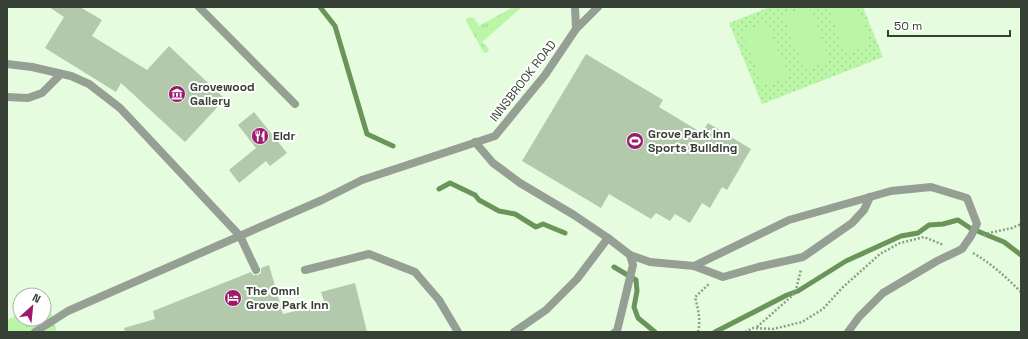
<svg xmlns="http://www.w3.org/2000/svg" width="1028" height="339" font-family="'Space Grotesk',sans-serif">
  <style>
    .grass { fill: url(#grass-tufts) }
    .park { fill: url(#park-dots) }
    .pitch { fill: #baf6a6 }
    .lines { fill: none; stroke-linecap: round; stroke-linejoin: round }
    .stream { stroke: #69945a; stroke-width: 5 }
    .building { fill: #b2c9ab }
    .path { stroke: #8d9e88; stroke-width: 2.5; stroke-dasharray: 2 2; stroke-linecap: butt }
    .service { stroke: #969f93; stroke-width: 8 }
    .minor { stroke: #969f93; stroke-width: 8 }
    .labels { text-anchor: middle; stroke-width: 4; stroke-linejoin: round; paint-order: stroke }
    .street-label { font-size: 12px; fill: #374034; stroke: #fff }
    .poi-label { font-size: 12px; font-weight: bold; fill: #374034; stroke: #fff; text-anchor: start }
  </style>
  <defs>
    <pattern id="grass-tufts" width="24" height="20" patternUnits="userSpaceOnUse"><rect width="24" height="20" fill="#baf6a6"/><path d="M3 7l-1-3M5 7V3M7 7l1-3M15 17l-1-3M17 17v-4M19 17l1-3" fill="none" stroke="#a0d490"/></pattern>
    <pattern id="park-dots" width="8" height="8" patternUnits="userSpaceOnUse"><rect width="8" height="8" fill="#baf6a6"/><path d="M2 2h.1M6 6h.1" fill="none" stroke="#a0d490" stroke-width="1.8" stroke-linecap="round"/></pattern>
  </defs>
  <rect width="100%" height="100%" fill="#e5fdde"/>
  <g class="grass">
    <path d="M513 7H522L482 42 489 49 487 53H484L466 21V19L470 17 474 18 479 26Z"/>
    <path d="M48 302 57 332H7V320L20 314V319H44V304Z"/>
  </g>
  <path class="park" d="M770 7H863L883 57 762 104 729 23Z"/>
  <g class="pitch">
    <path d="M806 7H809L830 60 805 70 783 16Z"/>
    <path d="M828 7H857L871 44 846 54Z"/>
    <path d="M767 22 788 76 763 86 742 32Z"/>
  </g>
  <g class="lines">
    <g class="stream">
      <path d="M320 7 335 26 367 134 393 146"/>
      <path d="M439 189 450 183 475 195 479 200 499 211 515 214 536 227 543 224 565 233"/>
      <path d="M614 267 636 280 637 291 634 307 638 318 655 332"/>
      <path d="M715 332 787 295 798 291 846 261 901 236 918 233 929 225 943 224 958 220 970 228 1004 242 1021 255"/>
    </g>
  </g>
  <g class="building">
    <path d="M49 7H80L102 20 92 36 147 70 169 46 225 99 185 142 121 83 116 92 45 48 64 17Z"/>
    <path d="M586 54 663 100 659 107 702 133 708 123 751 149 727 190 722 187 710 208 702 203 690 223 675 214 670 221 656 213 651 219 609 194 601 208 522 161Z"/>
    <path d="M254 112 287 153 270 166 266 161 239 183 229 170 256 148 238 125Z"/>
    <path d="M269 265 283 314 325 304 321 292 355 283 367 332H125L124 328 155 319 153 311 251 272 253 275H258L261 273V268Z"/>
  </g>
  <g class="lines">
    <g class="path">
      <path d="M984 236 989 233 1012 228 1021 224"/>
      <path d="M973 253C992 264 1006 277 1021 292"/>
      <path d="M757 327 793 295 796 290 801 269"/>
      <path d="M698 332C701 320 698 309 695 297L709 284"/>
      <path d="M745 332 753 328 773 329 802 322 823 309 842 288 880 254 900 243 924 237 944 245"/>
    </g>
    <g class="service">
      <path d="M199 7 295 104"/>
      <path d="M7 64 32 67 71 76 89 84 120 108 240 236 256 270"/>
      <path d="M7 97 28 98 42 93 61 74"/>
      <path d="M475 142 493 163 520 183 574 215 608 238 630 255 650 262 694 266 723 277 758 267 803 257 852 223 864 210 870 197"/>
      <path d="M694 266 789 220 891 191 931 187 967 198 977 224 971 236 962 249 937 261 883 293 859 317 848 332"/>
      <path d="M305 270 369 254 415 272 439 300 458 332"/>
      <path d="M35 332 68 311 322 200 362 180"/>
      <path d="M514 332 546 310 577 279 608 238"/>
      <path d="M615 332 617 331 633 265 630 255"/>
    </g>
    <g class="minor">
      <path d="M575 7 576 29"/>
      <path d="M362 180 495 136 545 75 576 29 598 7"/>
    </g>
  </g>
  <defs>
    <g id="museum-disc" transform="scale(0.9)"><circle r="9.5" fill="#9c1a6c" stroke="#fff"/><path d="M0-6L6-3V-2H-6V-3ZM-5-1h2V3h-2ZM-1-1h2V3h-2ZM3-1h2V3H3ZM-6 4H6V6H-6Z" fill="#fff"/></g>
    <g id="restaurant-disc" transform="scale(0.9)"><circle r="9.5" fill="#9c1a6c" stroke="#fff"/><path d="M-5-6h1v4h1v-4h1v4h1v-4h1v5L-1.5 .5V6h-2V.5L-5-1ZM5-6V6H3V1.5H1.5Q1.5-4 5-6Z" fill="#fff"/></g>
    <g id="stadium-disc" transform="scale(0.9)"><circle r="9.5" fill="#9c1a6c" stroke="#fff"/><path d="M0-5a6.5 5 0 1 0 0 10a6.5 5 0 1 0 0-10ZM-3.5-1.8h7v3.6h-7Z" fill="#fff"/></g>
    <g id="hotel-disc" transform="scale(0.9)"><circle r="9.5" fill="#9c1a6c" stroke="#fff"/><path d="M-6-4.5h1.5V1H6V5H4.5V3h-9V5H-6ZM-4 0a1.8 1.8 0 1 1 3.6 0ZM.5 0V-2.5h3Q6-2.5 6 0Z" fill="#fff"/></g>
  </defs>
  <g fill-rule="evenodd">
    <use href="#museum-disc" x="177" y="94"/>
    <use href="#restaurant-disc" x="260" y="136"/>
    <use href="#stadium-disc" x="635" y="141"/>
    <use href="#hotel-disc" x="233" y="298"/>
  </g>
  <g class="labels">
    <g class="street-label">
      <text transform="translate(523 81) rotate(-52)" y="4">INNSBROOK ROAD</text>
    </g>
    <g class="poi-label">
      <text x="190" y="91">Grovewood<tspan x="190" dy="14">Gallery</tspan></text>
      <text x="648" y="138">Grove Park Inn<tspan x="648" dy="14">Sports Building</tspan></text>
      <text x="273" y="140">Eldr</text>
      <text x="246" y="295">The Omni<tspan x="246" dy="14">Grove Park Inn</tspan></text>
    </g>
  </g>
  <rect width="1028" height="339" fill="none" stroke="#374034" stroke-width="16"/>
  <g transform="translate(32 307) rotate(27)"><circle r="19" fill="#ffffff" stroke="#afb3ae"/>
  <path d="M0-3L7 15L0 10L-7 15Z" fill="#9c1a6c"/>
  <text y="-6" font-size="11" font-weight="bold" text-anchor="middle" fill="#374034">N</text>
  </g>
  <path d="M888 30v6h122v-6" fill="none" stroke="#374034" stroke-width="2"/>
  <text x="894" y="30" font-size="12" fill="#374034" stroke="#ffffff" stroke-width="3" paint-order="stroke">50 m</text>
</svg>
